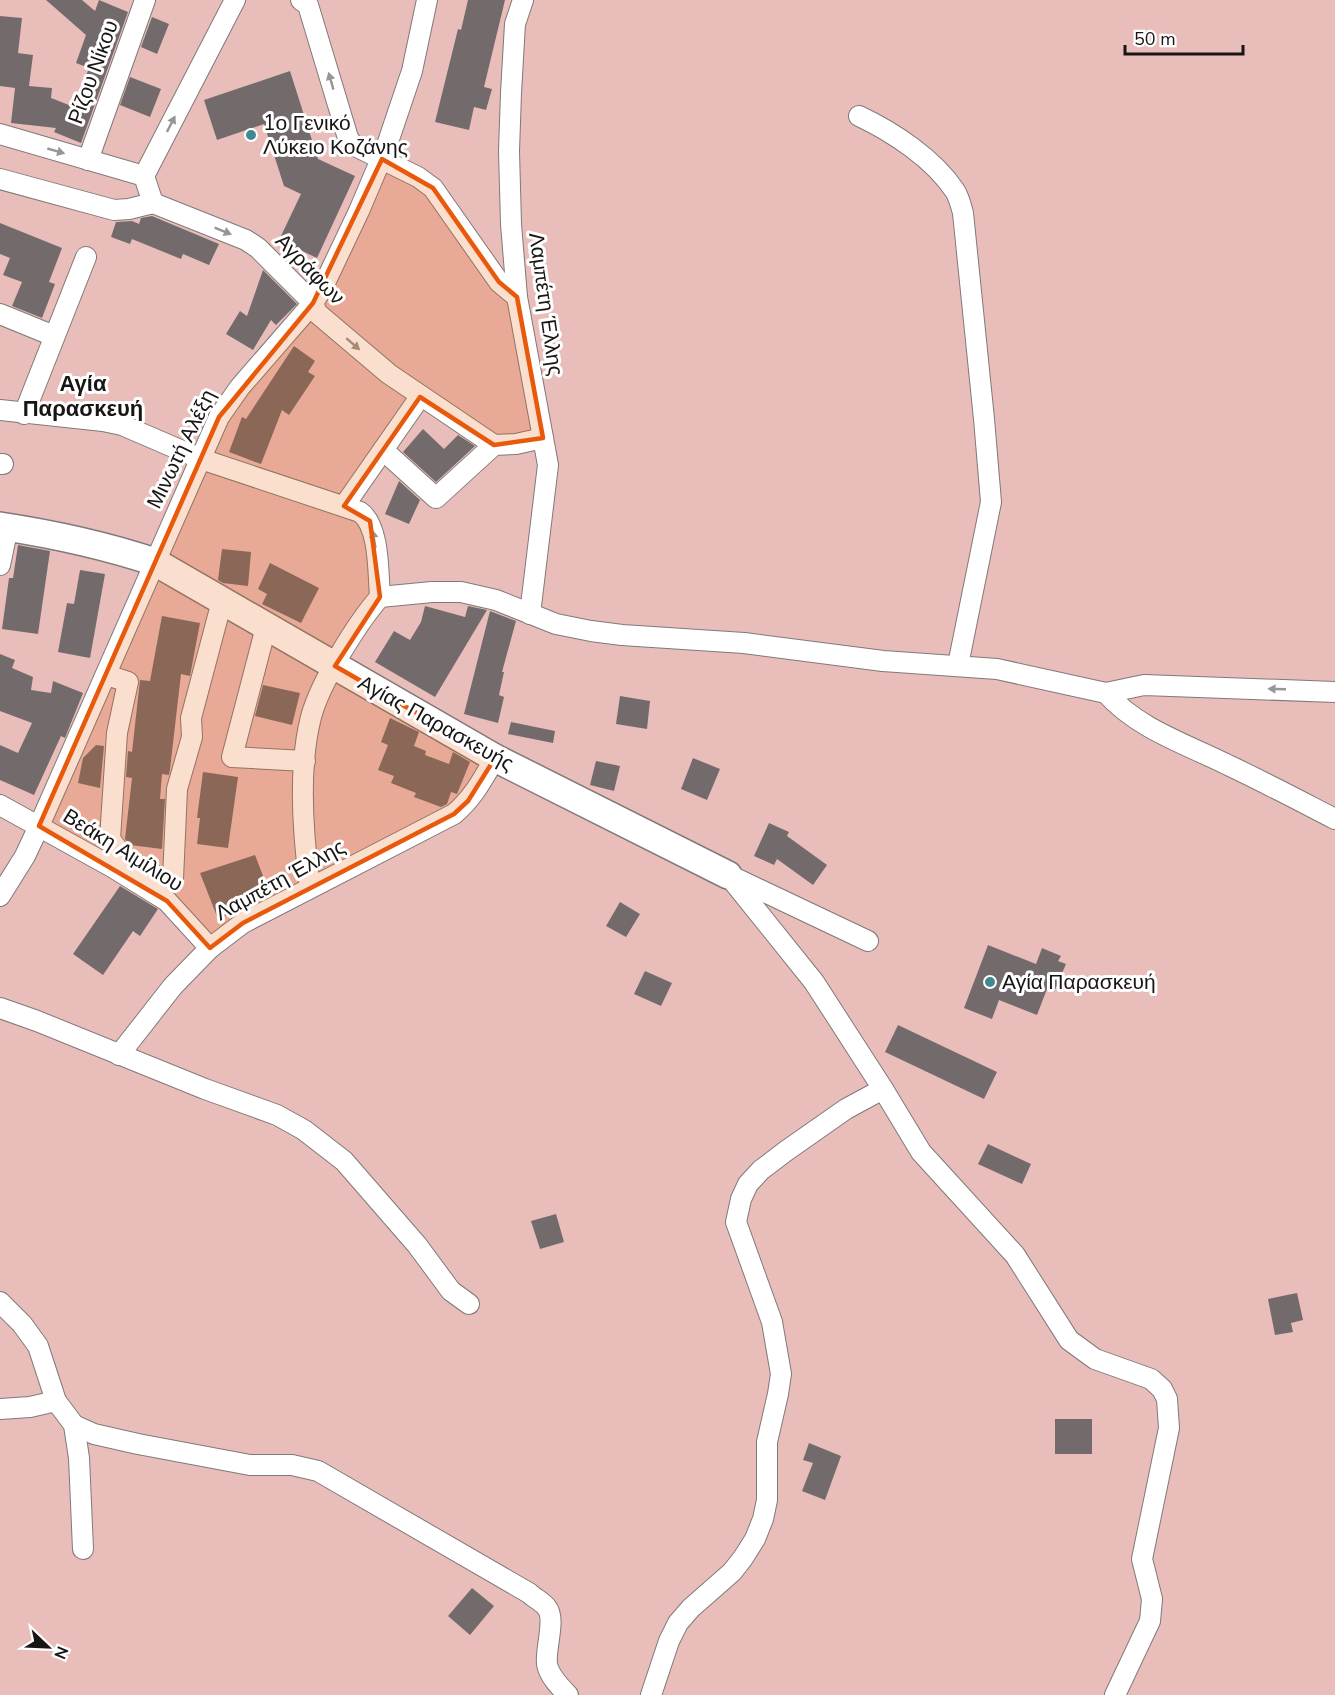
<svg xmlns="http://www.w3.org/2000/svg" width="1335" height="1695" font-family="'Nunito Sans',sans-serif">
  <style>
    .green { fill: #e9beba }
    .building { fill: #736b6b }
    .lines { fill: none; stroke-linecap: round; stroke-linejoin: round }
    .street-casing { stroke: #807978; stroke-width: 22 }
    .secondary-casing { stroke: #807978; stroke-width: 30 }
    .street { stroke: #fff; stroke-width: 20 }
    .secondary { stroke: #fff; stroke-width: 27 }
    .oneway { fill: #979696 }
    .marked { fill: #e8590c; fill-opacity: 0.2; stroke: #e8590c; stroke-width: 4.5; stroke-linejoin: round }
    .poi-dot { fill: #418891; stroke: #fff; stroke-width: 2 }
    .labels { text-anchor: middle; stroke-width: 6; stroke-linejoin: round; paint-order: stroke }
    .street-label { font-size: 21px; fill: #181615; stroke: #fff }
    .poi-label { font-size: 21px; fill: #181615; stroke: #fff; text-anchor: start }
    .neighbourhood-label { font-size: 22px; font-weight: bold; fill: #181615; stroke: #fff }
  </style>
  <rect width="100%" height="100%" fill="#f6edec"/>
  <rect class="green" x="0" y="0" width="1335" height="1695"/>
  <g class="building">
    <path d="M46 0H82L95 11 99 0 128 12 81 143 54 132 56 128 11 123 15 88 0 86V16L22 18 18 53 33 55 29 86 52 88 51 98 74 107 89 68 76 63 86 35Z"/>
    <path d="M468 0H505L484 87 492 89 486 110 474 107 469 130 435 122 458 29 461 30Z"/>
    <path d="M152 17 169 24 157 54 141 47Z"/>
    <path d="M290 71 318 159 355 176 317 258 279 240 301 194 284 186 264 124 217 140 204 100Z"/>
    <path d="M130 77 161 89 150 117 120 105Z"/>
    <path d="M152 216 219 244 209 265 183 254 181 259 132 239 130 244 111 237 116 222 132 221 139 224 141 218Z"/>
    <path d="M0 223 62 248 49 282 55 284 42 318 12 306 22 282 3 275 10 258 0 254Z"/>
    <path d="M263 270 297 304 276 325 271 320 253 350 226 334 240 311 247 316Z"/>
    <path d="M294 346 315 361 308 372 315 376 289 415 282 410 261 464 229 452 242 417 246 419Z"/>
    <path d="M423 429 444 449 458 435 475 446 436 482 403 452Z"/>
    <path d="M399 481 420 500 409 524 385 514Z"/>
    <path d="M18 545 50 551 38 634 2 629 9 578H13Z"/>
    <path d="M222 549 251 552 248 586 223 583 218 580Z"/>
    <path d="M270 563 319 588 301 623 262 604 267 594 258 589Z"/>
    <path d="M80 570 105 574 90 658 58 652 67 603 74 604Z"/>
    <path d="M425 606 465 617 468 606 487 610 435 697 375 662 394 631 410 640 421 622Z"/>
    <path d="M490 611 516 621 502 672H504L499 695 504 697 498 723 464 714Z"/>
    <path d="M162 616 200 623 190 676 181 674 170 769 169 775 162 774 160 799H165L162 849 130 845 125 839 132 778 126 777 128 751 132 752 140 680 150 681Z"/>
    <path d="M0 654 15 660 12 668 33 677 31 690 51 693 53 681 83 693 65 738 61 736 34 795 0 780V745L18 753 32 723 0 711Z"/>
    <path d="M263 685 300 693 292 725 255 716Z"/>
    <path d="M620 696 650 701 647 729 616 724Z"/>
    <path d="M390 718 419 732 414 746 426 751 425 755 449 764 453 752 470 762 457 794 451 792 447 804 441 807 414 797 416 793 391 783 394 776 378 770 388 745 381 742Z"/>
    <path d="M511 722 555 731 553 743 508 734Z"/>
    <path d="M96 745 104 746 100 788 78 783 83 758Z"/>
    <path d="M693 758 720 769 707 800 681 789Z"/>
    <path d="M596 761 620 766 614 791 590 785Z"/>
    <path d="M203 772 238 777 228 848 197 844 200 818H197Z"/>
    <path d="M769 823 789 832 787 836 827 865 813 885 777 859 774 865 754 856Z"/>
    <path d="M255 855 265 881 258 884 262 896 239 904 241 910 218 919 200 873Z"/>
    <path d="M120 886 158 909 140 936 133 931 103 975 73 954Z"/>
    <path d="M620 902 640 914 626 937 606 926Z"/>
    <path d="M988 945 1036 964 1042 948 1061 956 1058 961 1066 964 1054 992 1047 989 1037 1015 999 1000 992 1019 964 1008Z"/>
    <path d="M645 971 672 983 661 1006 634 994Z"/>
    <path d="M898 1025 997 1072 984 1099 885 1052Z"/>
    <path d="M988 1144 1031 1164 1022 1184 978 1164Z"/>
    <path d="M556 1214 564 1242 540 1249 531 1221Z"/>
    <path d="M1297 1293 1303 1320 1291 1323 1293 1332 1275 1335 1268 1299Z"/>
    <rect x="1055" y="1419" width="37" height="35"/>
    <path d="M809 1443 841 1456 825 1500 802 1491 813 1463 803 1460Z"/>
    <path d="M472 1588 494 1606 470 1635 448 1616Z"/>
  </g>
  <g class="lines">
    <g class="street-casing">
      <g id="street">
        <path d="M301 0 308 5 348 138 353 145 418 177 433 188 499 282 517 297"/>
        <path d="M523 0 515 24 511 93 509 151 511 224 517 297 548 465 530 614"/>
        <path d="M859 116C893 132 934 159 955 191 959 197 961 206 963 213L984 419 991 502 958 665"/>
        <path d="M0 134 144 176 153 203 246 240 258 248 313 303 317 313 389 374 494 445 516 444 543 438"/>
        <path d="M88 160 145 0"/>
        <path d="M144 176 235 0"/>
        <path d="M0 179 114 210 129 209 153 203"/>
        <path d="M0 314 54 336"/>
        <path d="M0 410 103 421 122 425 201 459 360 512C380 526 378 574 380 597"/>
        <path d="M24 414 86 257"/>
        <path d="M383 450 436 498 494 445"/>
        <path d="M0 464H3"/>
        <path d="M344 506 420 397"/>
        <path d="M0 565 8 527"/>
        <path d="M266 627 232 757 305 761"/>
        <path d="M107 675 128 682 117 733 110 839 125 859 169 883 173 879 177 789 192 737 191 718 222 601"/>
        <path d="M1106 693C1138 729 1186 744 1228 765 1264 782 1300 801 1335 819"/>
        <path d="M0 805 112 867 167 901 210 948"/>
        <path d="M728 875 814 982 883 1089 921 1152 1015 1255 1069 1340 1095 1359 1151 1379 1162 1389 1167 1399 1169 1428 1142 1559 1152 1599 1150 1621 1115 1695"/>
        <path d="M733 877 868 941"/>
        <path d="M310 887C303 836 298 768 311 717 320 683 357 623 380 597L432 592H461L496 600 556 624 591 631 622 635 744 643 883 661 997 669 1106 693 1144 685 1335 692"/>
        <path d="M0 896 25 856 39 826 219 417 240 387 313 303 323 287 359 211 387 145 412 71 427 0"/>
        <path d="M0 1008 37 1021 205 1089 277 1115 304 1130 344 1161 417 1245 451 1291 469 1304"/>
        <path d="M119 1055 173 986 210 948 243 923 454 814C473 798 483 779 495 758"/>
        <path d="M0 1302 22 1324 38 1346 56 1401 74 1425 79 1458 83 1549"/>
        <path d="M0 1409 30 1407 56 1401"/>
        <path d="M74 1425 94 1434 138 1444 250 1465H292L318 1471 529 1593C534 1598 543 1602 547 1608 556 1619 545 1649 547 1664 549 1676 560 1687 568 1695"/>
        <path d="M651 1695 669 1641 678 1623 691 1608 732 1572 743 1558 755 1539 763 1519 767 1500V1442L778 1394 781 1374 772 1322 736 1222 741 1199 748 1184 761 1170 786 1151 846 1109 883 1089"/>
      </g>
    </g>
    <g class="secondary-casing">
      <path id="secondary" d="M0 526C53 534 104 545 155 562L495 758 728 875"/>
    </g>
    <use href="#street" class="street"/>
    <use href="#secondary" class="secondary"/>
  </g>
  <defs><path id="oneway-solid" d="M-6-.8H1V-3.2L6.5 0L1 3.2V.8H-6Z" transform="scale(1.5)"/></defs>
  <g class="oneway">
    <use href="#oneway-solid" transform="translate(331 81) rotate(-106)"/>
    <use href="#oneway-solid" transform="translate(171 124) rotate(-63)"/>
    <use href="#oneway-solid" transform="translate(56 151) rotate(16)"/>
    <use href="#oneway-solid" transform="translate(223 231) rotate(22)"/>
    <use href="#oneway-solid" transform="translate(353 344) rotate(41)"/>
    <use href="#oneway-solid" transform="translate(374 539) rotate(-100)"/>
    <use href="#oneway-solid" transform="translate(1277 689) rotate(-178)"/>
  </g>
  <path class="marked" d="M382 159 433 188 499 282 517 297 543 438 494 445 420 397 344 506 370 521 380 597 335 666 495 758 468 801 454 814 243 923 210 948 167 901 39 826 219 417 313 303Z"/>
  <g class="poi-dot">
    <circle cx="251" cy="135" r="6"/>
    <circle cx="990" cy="982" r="6"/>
  </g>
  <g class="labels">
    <g class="street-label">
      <text transform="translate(93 72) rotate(-70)" y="7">Ρίζου Νίκου</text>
      <text transform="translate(310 269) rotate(46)" y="7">Αγράφων</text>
      <text transform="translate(546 304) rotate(82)" y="7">Λαμπέτη Έλλης</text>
      <text transform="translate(181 449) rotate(-64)" y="7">Μινωτή Αλέξη</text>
      <text transform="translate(436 723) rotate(29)" y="7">Αγίας Παρασκευής</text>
      <text transform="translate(123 850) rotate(32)" y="7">Βεάκη Αιμίλιου</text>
      <text transform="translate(280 880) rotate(-29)" y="7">Λαμπέτη Έλλης</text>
    </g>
    <g class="poi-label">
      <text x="263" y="130">1ο Γενικό<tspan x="263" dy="24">Λύκειο Κοζάνης</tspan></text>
      <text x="1002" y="989">Αγία Παρασκευή</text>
    </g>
    <g class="neighbourhood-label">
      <text x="83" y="391">Αγία<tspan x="83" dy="25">Παρασκευή</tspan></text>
    </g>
  </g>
  <g transform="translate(48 1647) rotate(113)" stroke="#ffffff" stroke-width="4.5" paint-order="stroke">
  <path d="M0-4.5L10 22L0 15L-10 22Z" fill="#181615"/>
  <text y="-9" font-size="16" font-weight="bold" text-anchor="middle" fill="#181615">N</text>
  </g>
  <path d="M1125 45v9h118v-9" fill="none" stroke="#181615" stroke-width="3"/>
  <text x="1134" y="45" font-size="18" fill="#181615" stroke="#ffffff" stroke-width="4.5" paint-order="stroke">50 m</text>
</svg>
